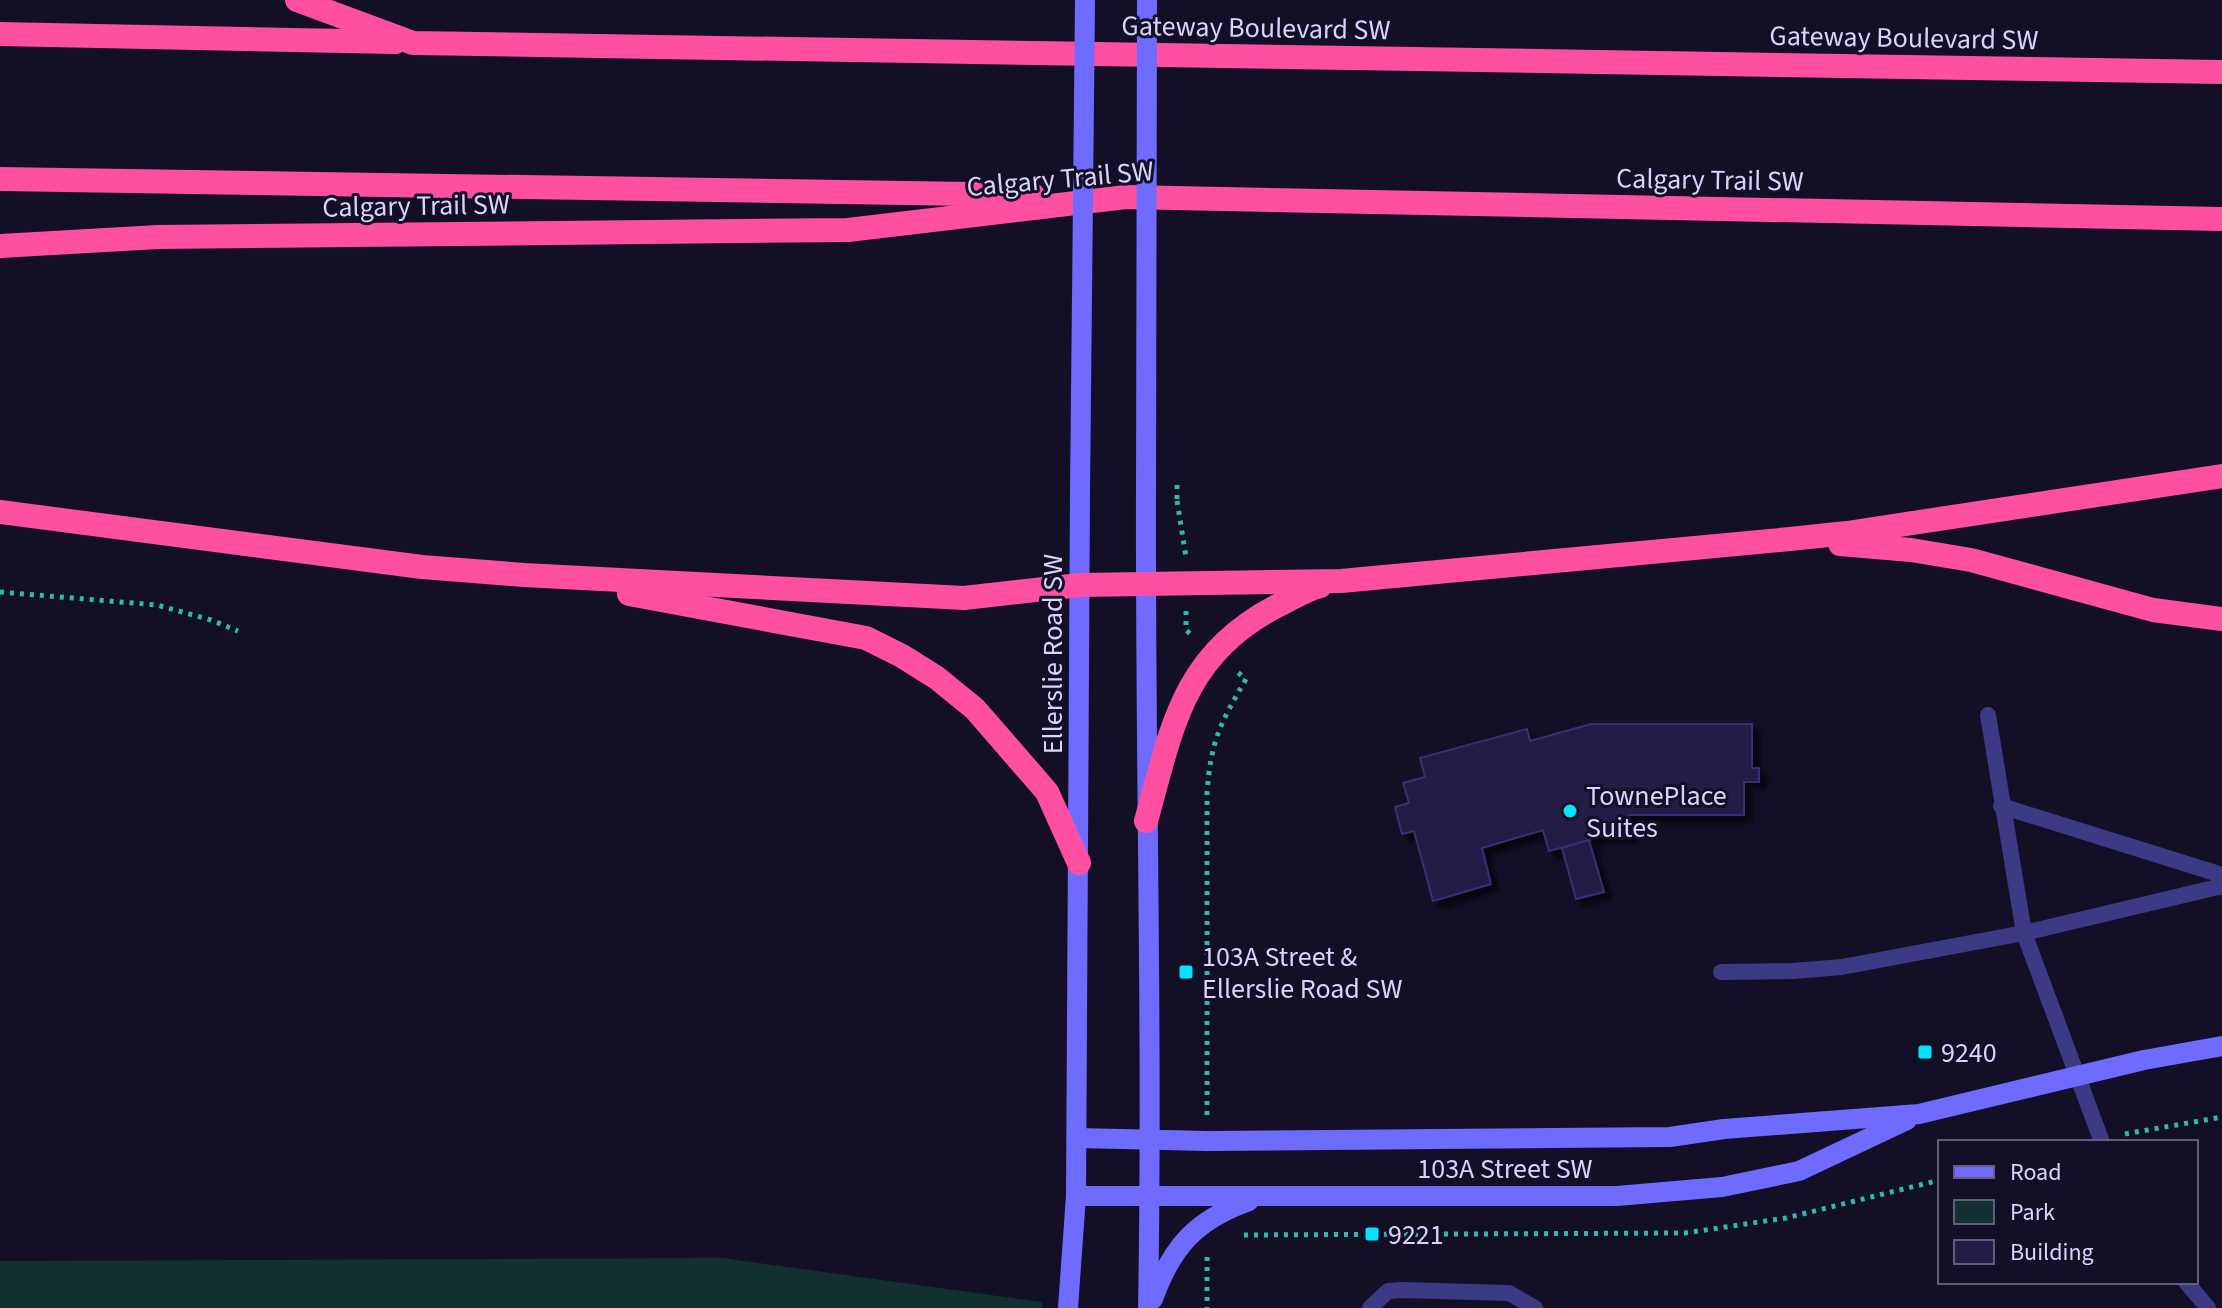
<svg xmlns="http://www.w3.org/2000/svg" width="2222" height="1308" font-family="'Source Sans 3',sans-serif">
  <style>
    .green { fill: #12302f }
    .building { fill: #241b47; stroke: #3b2d73; stroke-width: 2; filter: url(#shadow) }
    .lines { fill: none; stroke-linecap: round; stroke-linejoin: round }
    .path { stroke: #2fb8b0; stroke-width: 5; stroke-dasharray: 4 6; stroke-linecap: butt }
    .lane { stroke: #3d3a85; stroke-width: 16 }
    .secondary { stroke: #6f6bff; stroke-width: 20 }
    .highway { stroke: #ff4fa3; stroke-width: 24 }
    .path-bridge { stroke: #2fb8b0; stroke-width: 5; stroke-dasharray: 4 6; stroke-linecap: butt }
    .secondary-bridge { stroke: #6f6bff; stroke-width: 20 }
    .poi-dot { fill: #00e5ff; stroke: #130f26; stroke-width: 3 }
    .labels { text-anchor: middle; stroke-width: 6; stroke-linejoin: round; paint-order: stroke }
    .street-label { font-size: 28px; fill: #d9d4ff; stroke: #130f26 }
    .poi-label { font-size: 28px; fill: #d9d4ff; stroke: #130f26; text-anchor: start }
  </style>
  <defs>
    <filter id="shadow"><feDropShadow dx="7" dy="7" stdDeviation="2" flood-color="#0009"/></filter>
  </defs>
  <rect width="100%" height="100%" fill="#130f26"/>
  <path class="green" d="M722 1258 1042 1302V1308H0V1261Z"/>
  <g class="building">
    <path d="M1591 724H1752V768H1759V782H1744V815H1629L1630 835 1603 836 1549 851 1543 830 1482 848 1491 884 1433 901 1414 831 1402 834 1395 807 1409 803 1403 783 1425 777 1420 758 1527 729 1530 741Z"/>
    <path d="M1589 840 1604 892 1576 899 1562 848Z"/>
  </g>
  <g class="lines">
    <g class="path">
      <path d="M1177 501 1186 557"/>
      <path d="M0 592 157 605 211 620 238 631"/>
      <path d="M1186 611V630L1194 637"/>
      <path d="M1207 1115V793C1211 740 1220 724 1246 679L1236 671"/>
      <path d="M2125 1134 2222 1117"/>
      <path d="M1244 1235 1685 1233 1786 1218 1940 1180"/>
      <path d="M1207 1257V1308"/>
    </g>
    <g class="lane">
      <path d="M1988 715 2024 933 2102 1142"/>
      <path d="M2001 806 2222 875"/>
      <path d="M1721 972 1793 971 1842 967 2024 933 2222 886"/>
      <path d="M2186 1282 2208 1308"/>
      <path d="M1370 1308 1388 1291 1401 1290 1509 1293 1535 1308"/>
    </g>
    <g class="secondary">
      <path d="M1146 487C1145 761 1153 1034 1148 1308"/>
      <path d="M1077 1138 1207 1141 1670 1137 1724 1129 1919 1114 2144 1060 2222 1046"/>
      <path d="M1076 1196H1617L1722 1187 1799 1171 1907 1120"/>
      <path d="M1153 1299C1172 1246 1196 1220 1249 1201"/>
      <path d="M1068 1308 1076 1196 1080 492"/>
    </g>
    <g class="highway">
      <path d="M297 0 413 43 2222 72"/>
      <path d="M0 34 395 42"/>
      <path d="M0 179 1033 195"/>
      <path d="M0 246 158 237 848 230 1126 197 2222 219"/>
      <path d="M0 512 422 567 524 575 964 598 1080 585 1341 581 1790 539 1847 533 2222 476"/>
      <path d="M1840 544 1911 550 1971 560 2153 610 2222 619"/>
      <path d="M629 594 866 638 902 656 937 678 975 709 1047 792 1079 863"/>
      <path d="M1146 821C1172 728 1182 656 1275 607 1290 600 1304 590 1320 586"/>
    </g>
    <path class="path-bridge" d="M1177 485V501"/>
    <g class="secondary-bridge">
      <path d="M1146 487 1147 0"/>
      <path d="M1080 492 1085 0"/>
    </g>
  </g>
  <g class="poi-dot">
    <circle cx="1570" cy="811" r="8"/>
    <rect x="1178" y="964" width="16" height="16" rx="4"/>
    <rect x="1917" y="1044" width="16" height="16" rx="4"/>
    <rect x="1364" y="1226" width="16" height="16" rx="4"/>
  </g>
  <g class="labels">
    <g class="street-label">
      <text transform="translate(1256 27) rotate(1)" y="10">Gateway Boulevard SW</text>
      <text transform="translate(1904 37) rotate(1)" y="10">Gateway Boulevard SW</text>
      <text transform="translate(1060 178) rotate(-5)" y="10">Calgary Trail SW</text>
      <text transform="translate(1710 179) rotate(1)" y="10">Calgary Trail SW</text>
      <text transform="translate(416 205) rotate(-1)" y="10">Calgary Trail SW</text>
      <text transform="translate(1052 654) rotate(-90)" y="10">Ellerslie Road SW</text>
      <text x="1505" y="1178">103A Street SW</text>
    </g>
    <g class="poi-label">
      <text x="1586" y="805">TownePlace<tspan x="1586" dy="32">Suites</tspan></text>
      <text x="1202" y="966">103A Street &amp;<tspan x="1202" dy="32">Ellerslie Road SW</tspan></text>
      <text x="1941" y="1062">9240</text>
      <text x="1388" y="1244">9221</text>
    </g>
  </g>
  <rect x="1938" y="1140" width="260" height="144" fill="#130f26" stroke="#625e7d" stroke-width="2"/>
  <rect x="1954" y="1166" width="40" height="12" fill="#6f6bff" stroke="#625e7d" stroke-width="2"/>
  <text x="2010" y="1180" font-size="24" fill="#d9d4ff">Road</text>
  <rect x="1954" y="1200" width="40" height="24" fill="#12302f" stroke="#625e7d" stroke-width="2"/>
  <text x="2010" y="1220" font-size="24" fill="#d9d4ff">Park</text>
  <rect x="1954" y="1240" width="40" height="24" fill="#241b47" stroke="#625e7d" stroke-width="2"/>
  <text x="2010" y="1260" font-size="24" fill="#d9d4ff">Building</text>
</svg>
